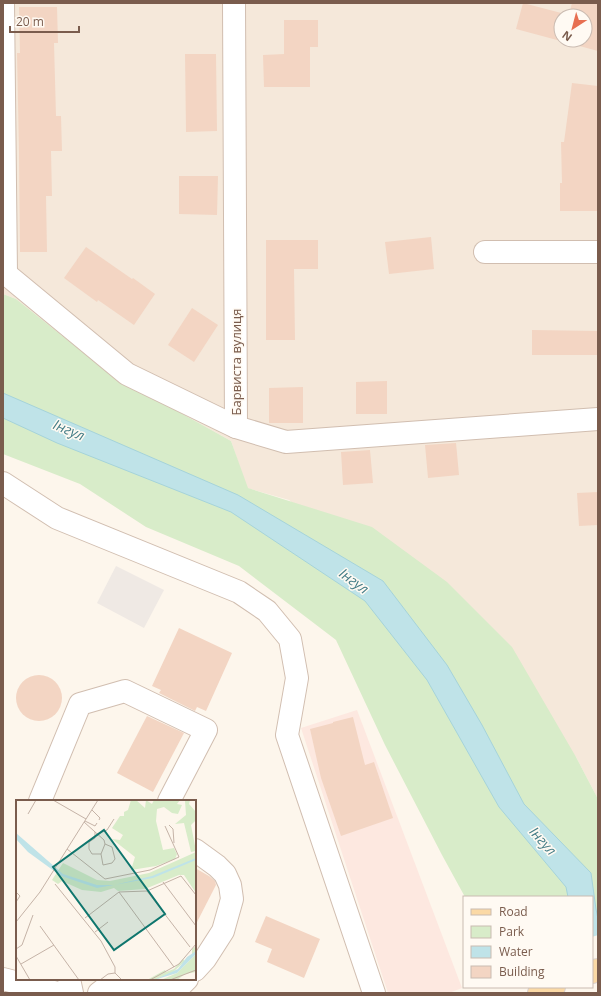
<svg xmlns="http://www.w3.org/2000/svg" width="601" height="996" font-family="'Open Sans',sans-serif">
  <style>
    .residential { fill: #f5e8da; fill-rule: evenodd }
    .commercial { fill: #fde8e0 }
    .industrial { fill: #efe9e4 }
    .green { fill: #d8ecc9 }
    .water { fill: #bfe3e8; stroke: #a5d3da }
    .pier { fill: #fdf6ec }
    .building { fill: #f3d5c3; fill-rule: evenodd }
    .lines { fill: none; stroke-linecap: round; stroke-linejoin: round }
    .minor-casing { stroke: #d1beb0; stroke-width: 24 }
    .major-casing { stroke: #dad1cd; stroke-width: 24 }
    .minor { stroke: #fff; stroke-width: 22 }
    .major { stroke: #fbd9a5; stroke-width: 22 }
    .labels { text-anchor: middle; stroke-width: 3; stroke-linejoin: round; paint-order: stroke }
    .street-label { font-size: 13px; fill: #7a5c4d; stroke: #fffaf3 }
    .water-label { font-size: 14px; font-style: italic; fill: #437c86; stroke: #fffaf3 }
    .inset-road { fill: none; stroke: #c5b3a7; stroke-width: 1 }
    .view { fill: #0f766e; fill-opacity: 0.15; stroke: #0f766e; stroke-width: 2 }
    .inset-edge { fill: none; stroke: #7a5c4d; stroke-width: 2 }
  </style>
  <rect width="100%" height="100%" fill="#fdf6ec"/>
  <path class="residential" d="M3 3H598V799L576 757 289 500 247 488 231 441 109 373 16 299 3 294ZM561 16H585V40H561Z"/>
  <path class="commercial" d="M357 710 462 988 449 993H388L301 728Z"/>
  <path class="industrial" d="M116 566 164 590 144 628 97 603Z"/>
  <path class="green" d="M3 294 16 299 109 373 231 441 248 488 372 527 447 582 512 647 576 757 598 799V931L592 897H465L442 855 385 745 336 640 239 566 146 527 80 484 3 454Z"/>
  <path class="water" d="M3 393 238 495 383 581 447 665 482 725 524 804 591 873 596 909 598 919V993L592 987V897H568L566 887 499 807 427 680 365 601 231 512 57 443 3 418Z"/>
  <path class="pier" d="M598 935V993H588L587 987H592V937Z"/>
  <g class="building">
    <path d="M523 3 569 15 572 3H598V51L516 29ZM561 16H585V40H561Z"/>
    <path d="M19 7H57L58 43H54L56 116H61L62 151H51L52 196H46L47 252H20L19 152 17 53H20Z"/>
    <path d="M284 20H318V47H310V87H264L263 55 284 54Z"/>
    <path d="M185 54H216L217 131 186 132Z"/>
    <path d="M572 83 598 86V114H597L598 211H560V183H562L561 142H564Z"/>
    <path d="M179 176H218L217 215 179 214Z"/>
    <path d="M431 237 434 269 389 274 385 242Z"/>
    <path d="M266 240H318V269H294L295 340H266Z"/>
    <path d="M86 247 132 279 133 278 155 294 134 325 98 300 97 302 64 278Z"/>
    <path d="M192 308 218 325 194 362 168 345Z"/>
    <path d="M532 330 598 331V355H532Z"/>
    <path d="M387 381V414H356V382Z"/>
    <path d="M303 387V423H269V388Z"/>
    <path d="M456 443 459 475 428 478 425 445Z"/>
    <path d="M370 450 373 483 343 485 341 452Z"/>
    <path d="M598 492V525L579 526 577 493Z"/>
    <path d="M179 628 232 653 206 711 197 707 195 711 159 693 161 690 152 686Z"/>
    <circle cx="39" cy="698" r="23"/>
    <path d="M147 716 184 733 153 792 117 773Z"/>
    <path d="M353 717 365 765 374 762 393 818 341 836 321 778 310 729 333 723V722Z"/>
    <path d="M195 868 209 876 215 881 216 885 195 926Z"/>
    <path d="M266 916 320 939 304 978 267 962 272 949 255 942Z"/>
  </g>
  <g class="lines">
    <g class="minor-casing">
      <g id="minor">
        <path d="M3 3 6 274"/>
        <path d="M234 3 236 427 286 442 598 419"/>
        <path d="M485 252H598"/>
        <path d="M3 273 6 274 127 374 236 427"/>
        <path d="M3 483 57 518 239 592 267 611 290 639 297 678 287 735 374 993"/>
        <path d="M40 801 80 704 125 691 206 730 169 801"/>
        <path d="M195 850 217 866 225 874 230 885 232 899 223 931 205 959 195 970"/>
        <path d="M3 979 57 993"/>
        <path d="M69 979 72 993"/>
        <path d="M99 993 111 984 126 981 145 985 164 986 182 984 187 979"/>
      </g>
    </g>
    <g class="major-casing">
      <g id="major">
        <path d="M592 972 598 970"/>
        <path d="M539 993 554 987"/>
      </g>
    </g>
    <use href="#minor" class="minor"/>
    <use href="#major" class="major"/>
  </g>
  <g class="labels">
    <g class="street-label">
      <text transform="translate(236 362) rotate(-90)" y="5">Барвиста вулиця</text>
    </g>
    <g class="water-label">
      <text transform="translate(69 430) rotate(23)" y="5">Інгул</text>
      <text transform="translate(354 581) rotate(36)" y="5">Інгул</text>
      <text transform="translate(543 841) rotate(48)" y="5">Інгул</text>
    </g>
  </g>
  <g transform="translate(16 800)">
    <rect width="180" height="180" fill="#fdf6ec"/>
    <path d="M115 0H120L129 8 130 0 136 4 138 0H164L161 4 166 5 162 14 156 13 148 7 141 9 140 21 147 50 158 48 161 54 159 59 140 66 115 70 119 57 96 39 104 40 107 35 96 28 104 16H108V12L112 10ZM174 0 173 4 180 12V20L175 25 180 51 175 52 168 23 159 24 170 15 169 1ZM180 52V93L168 75H163L129 89 102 91 98 88 85 92 66 90 46 81 42 84 36 80 47 63 81 80 94 81 133 73ZM180 146V172L169 174 161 180H145L161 173 179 155 176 154V149ZM167 159 169 161 157 172 138 180H131L149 170 150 172 158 169Z" fill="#d8ecc9"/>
    <path d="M0 33 47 74 81 85H98L136 76 180 58V60L137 78 81 88 45 76 12 52 0 39ZM180 151V154L161 173 138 180 162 169 171 157Z" fill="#bfe3e8"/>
    <path class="inset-road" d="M37 0 70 19M76 10 84 18 83 20M12 14 20 0M69 21 79 26 81 23M68 22 88 40 89 44 85 54 87 65 96 63 99 59 96 47 89 44M153 25 157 29 158 43M79 32V38L73 42V49L76 54H85M81 34 91 30 98 19M51 49 89 79 134 70 163 57 149 26M147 82 180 126M39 84 85 141 99 167V173L106 180M131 91 174 147M0 92 4 96 0 102M103 92 131 91 165 76 180 95M69 118 103 92 158 167M0 122 24 92 82 0M24 126 63 180M79 132 92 122M0 149 6 145 17 115M0 156 14 180M5 164 38 145M84 180 92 174 99 173M134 180 163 164 180 144M154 180 180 170"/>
    <path class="view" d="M88 30 149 114 98 150 37 67Z"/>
    <rect width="180" height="180" class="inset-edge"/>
  </g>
  <rect width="601" height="996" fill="none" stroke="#7a5c4d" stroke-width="8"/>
  <rect x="463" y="896" width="130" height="92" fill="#fffaf3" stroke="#cabbb1"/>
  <rect x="471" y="909" width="20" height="6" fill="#fbd9a5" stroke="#cabbb1"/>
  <text x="499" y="916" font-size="12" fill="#7a5c4d">Road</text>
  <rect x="471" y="926" width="20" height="12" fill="#d8ecc9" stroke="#cabbb1"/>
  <text x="499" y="936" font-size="12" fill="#7a5c4d">Park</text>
  <rect x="471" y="946" width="20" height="12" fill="#bfe3e8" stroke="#cabbb1"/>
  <text x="499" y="956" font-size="12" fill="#7a5c4d">Water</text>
  <rect x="471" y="966" width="20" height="12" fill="#f3d5c3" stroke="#cabbb1"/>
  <text x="499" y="976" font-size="12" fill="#7a5c4d">Building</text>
  <g transform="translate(573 28) rotate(216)"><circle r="19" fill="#fffaf3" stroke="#cabbb1"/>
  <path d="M0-3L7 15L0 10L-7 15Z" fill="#e76f51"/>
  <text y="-6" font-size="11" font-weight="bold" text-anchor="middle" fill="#7a5c4d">N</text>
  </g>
  <path d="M10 26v6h69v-6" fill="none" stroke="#7a5c4d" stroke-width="2"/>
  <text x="16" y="26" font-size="12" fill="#7a5c4d" stroke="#fffaf3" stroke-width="3" paint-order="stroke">20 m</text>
</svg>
